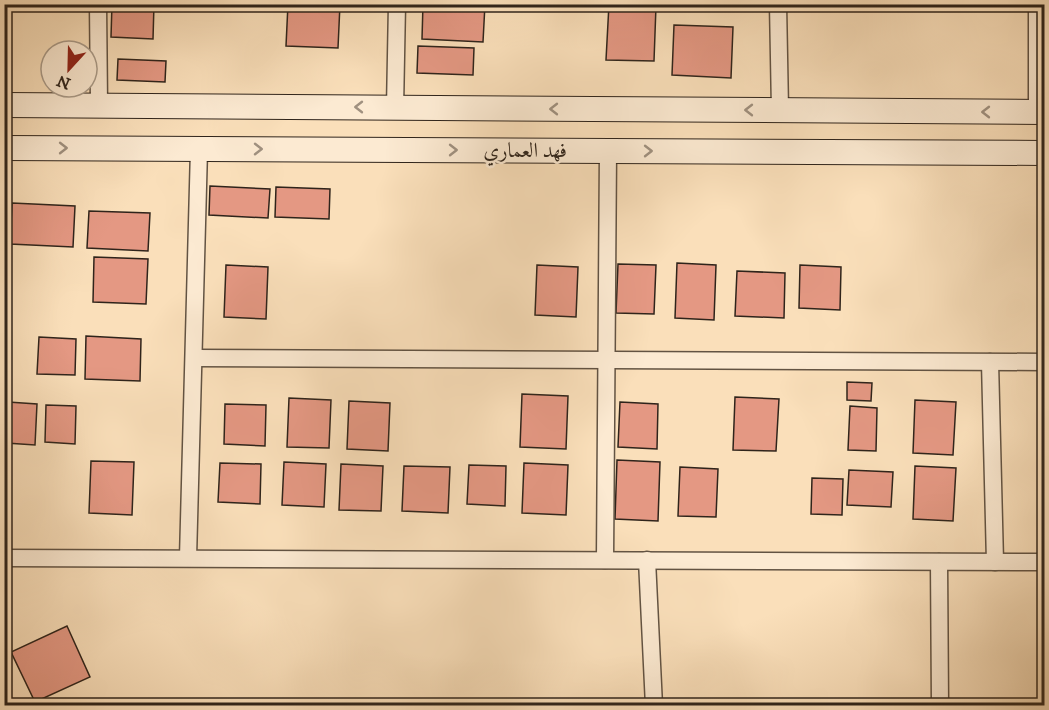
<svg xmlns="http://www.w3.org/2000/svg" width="1049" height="710" font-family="'IM FELL DW Pica',Amiri,serif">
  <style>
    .building { fill: #e49883; stroke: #2f241b; stroke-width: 1.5 }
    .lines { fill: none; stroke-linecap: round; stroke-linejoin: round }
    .street-casing { stroke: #625343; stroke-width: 19 }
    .secondary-casing { stroke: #2f241b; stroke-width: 26 }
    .street { stroke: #fcead2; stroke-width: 16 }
    .secondary { stroke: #fcead2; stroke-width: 24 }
    .oneway { stroke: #a09180 }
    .labels { text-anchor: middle; stroke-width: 5; stroke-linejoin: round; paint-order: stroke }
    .street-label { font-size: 21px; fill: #2f241b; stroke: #fcead2 }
  </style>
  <rect width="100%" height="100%" fill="#fadfba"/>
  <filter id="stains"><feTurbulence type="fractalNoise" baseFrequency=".00333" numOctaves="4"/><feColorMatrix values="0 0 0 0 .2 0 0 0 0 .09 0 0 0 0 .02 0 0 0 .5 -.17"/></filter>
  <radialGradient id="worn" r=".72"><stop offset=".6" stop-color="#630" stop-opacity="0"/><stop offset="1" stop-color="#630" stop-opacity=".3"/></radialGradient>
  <g class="building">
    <path d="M112 4H154L153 39 111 37Z"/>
    <path d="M288 4H340L338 48 286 46Z"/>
    <path d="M423 4H485L483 42 422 39Z"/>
    <path d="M609 4 656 6 654 61 606 60Z"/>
    <path d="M674 25 733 27 731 78 672 75Z"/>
    <path d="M418 46 474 48 473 75 417 73Z"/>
    <path d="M118 59 166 61 165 82 117 80Z"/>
    <path d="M210 186 270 189 268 218 209 215Z"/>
    <path d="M276 187 330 189 329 219 275 217Z"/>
    <path d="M12 203 75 206 73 247 10 244Z"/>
    <path d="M89 211 150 213 148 251 87 248Z"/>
    <path d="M94 257 148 259 146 304 93 302Z"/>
    <path d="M677 263 716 265 714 320 675 318Z"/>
    <path d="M618 264 656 265 654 314 616 313Z"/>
    <path d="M226 265 268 267 266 319 224 317Z"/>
    <path d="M537 265 578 267 576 317 535 315Z"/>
    <path d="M800 265 841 267 840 310 799 308Z"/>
    <path d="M737 271 785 273 784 318 735 316Z"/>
    <path d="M86 336 141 339 140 381 85 379Z"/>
    <path d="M39 337 76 339 75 375 37 374Z"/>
    <path d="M847 382 872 383 871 401 847 400Z"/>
    <path d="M522 394 568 396 566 449 520 447Z"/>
    <path d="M735 397 779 399 776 451 733 450Z"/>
    <path d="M289 398 331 400 329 448 287 447Z"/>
    <path d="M915 400 956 402 953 455 913 453Z"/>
    <path d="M349 401 390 403 388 451 347 449Z"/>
    <path d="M8 402 37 404 35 445 6 443Z"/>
    <path d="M620 402 658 404 657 449 618 447Z"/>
    <path d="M225 404 266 405 265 446 224 444Z"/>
    <path d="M46 405 76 406 75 444 45 442Z"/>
    <path d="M850 406 877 408 876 451 848 450Z"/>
    <path d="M617 460 660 462 658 521 615 519Z"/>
    <path d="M91 461 134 462 132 515 89 513Z"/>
    <path d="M284 462 326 464 324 507 282 505Z"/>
    <path d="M220 463 261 464 260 504 218 502Z"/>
    <path d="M524 463 568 465 566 515 522 513Z"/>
    <path d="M341 464 383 466 381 511 339 510Z"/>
    <path d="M469 465 506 466 505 506 467 504Z"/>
    <path d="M404 466 450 467 448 513 402 511Z"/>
    <path d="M915 466 956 468 953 521 913 519Z"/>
    <path d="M680 467 718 469 716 517 678 516Z"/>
    <path d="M849 470 893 472 891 507 847 505Z"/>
    <path d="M812 478 843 479 842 515 811 514Z"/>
    <path d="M67 626 90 677 35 702 11 652Z"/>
  </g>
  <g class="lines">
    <g class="street-casing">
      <g id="street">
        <path d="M98 4 99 105"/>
        <path d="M778 4 780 110"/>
        <path d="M1037 4V112"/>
        <path d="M395 108 397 4"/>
        <path d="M194 358 1044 362"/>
        <path d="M990 362 995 562"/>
        <path d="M4 558 1044 562"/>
        <path d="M188 558 199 149"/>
        <path d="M605 560 608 151"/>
        <path d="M647 560 654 706"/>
        <path d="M939 562 940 706"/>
      </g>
    </g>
    <g class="secondary-casing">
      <g id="secondary">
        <path d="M4 105 1044 112"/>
        <path d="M4 148 1044 153"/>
      </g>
    </g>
    <use href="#street" class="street"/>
    <use href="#secondary" class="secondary"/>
  </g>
  <defs><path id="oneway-chevron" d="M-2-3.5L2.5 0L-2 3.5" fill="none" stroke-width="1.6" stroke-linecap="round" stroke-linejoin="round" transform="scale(1.5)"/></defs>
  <g class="oneway">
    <use href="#oneway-chevron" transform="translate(359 107) rotate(-180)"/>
    <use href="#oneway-chevron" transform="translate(554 109) rotate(-180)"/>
    <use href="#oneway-chevron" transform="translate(749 110) rotate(-180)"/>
    <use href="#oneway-chevron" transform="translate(986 112) rotate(-180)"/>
    <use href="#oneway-chevron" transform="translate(63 148)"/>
    <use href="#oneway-chevron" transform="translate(258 149)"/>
    <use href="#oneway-chevron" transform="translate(453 150)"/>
    <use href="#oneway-chevron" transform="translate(648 151)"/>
  </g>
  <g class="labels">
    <g class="street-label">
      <text x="525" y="157">فهد العماري</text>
    </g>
  </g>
  <rect width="1049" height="710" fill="none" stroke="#fadfba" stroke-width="24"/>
  <rect x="6" y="6" width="1037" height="698" fill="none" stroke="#2f241b" stroke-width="3"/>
  <rect x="12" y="12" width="1025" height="686" fill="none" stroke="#2f241b" stroke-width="1.5"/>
  <g transform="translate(69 69) rotate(202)"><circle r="28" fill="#fcead2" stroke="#aa9b89" stroke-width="1.5"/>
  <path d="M0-4.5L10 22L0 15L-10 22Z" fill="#8f2418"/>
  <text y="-9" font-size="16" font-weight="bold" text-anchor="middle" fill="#2f241b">N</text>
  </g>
  <rect width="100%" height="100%" filter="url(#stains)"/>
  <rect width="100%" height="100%" fill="url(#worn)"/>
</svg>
